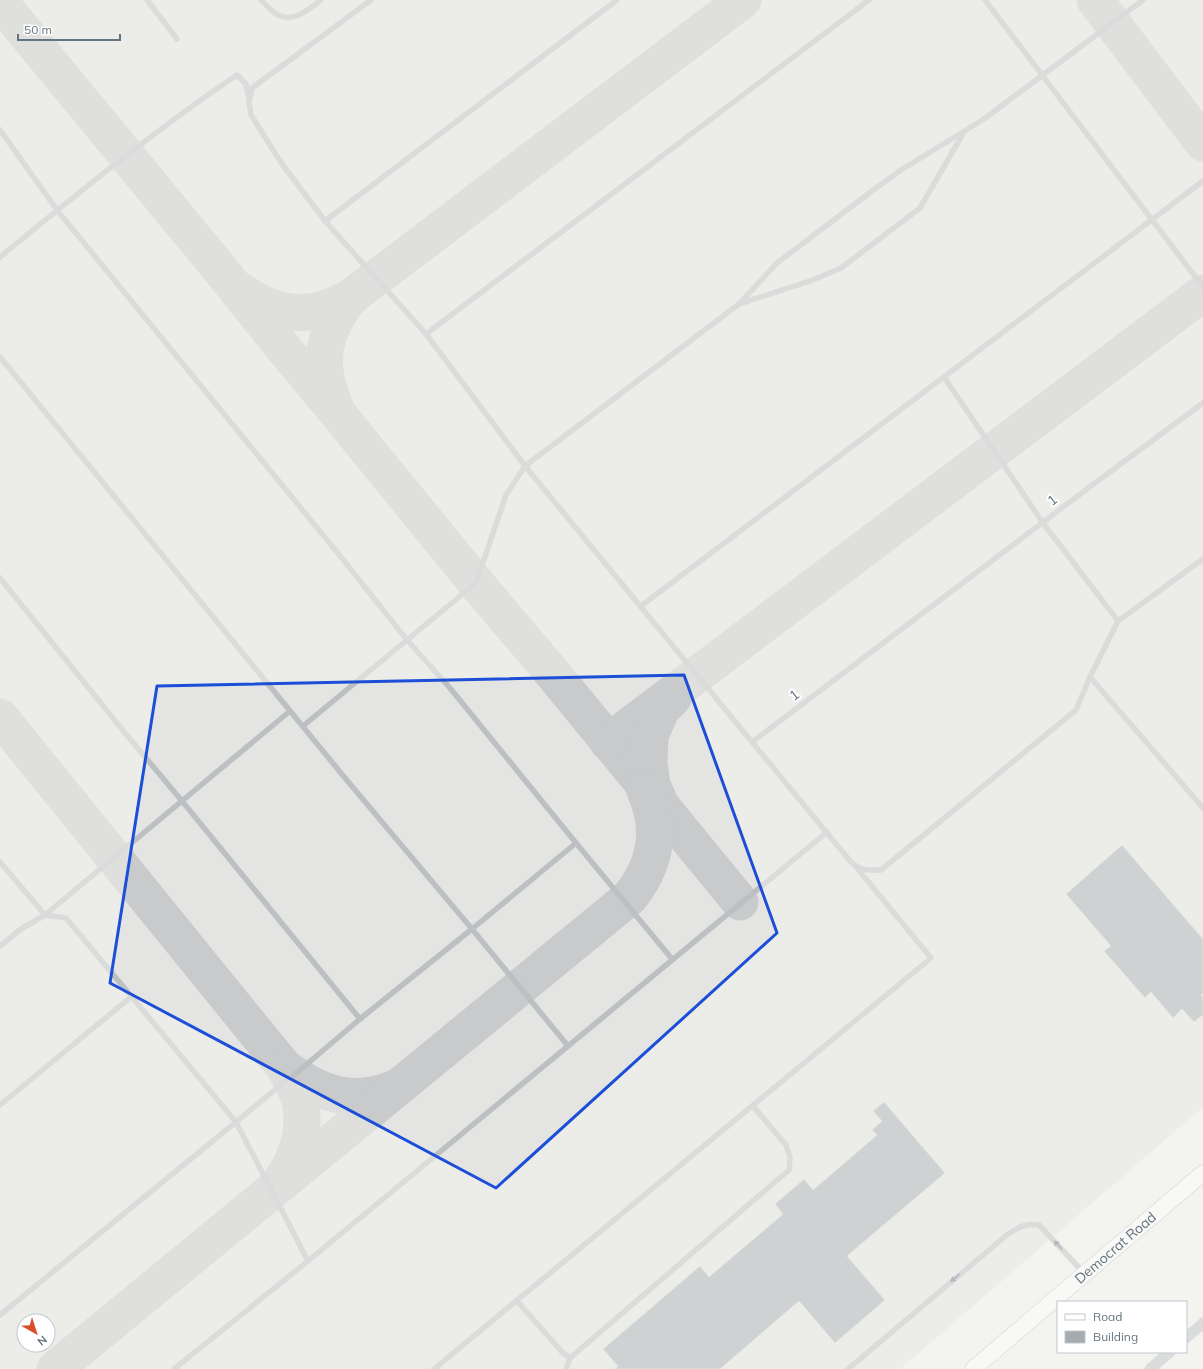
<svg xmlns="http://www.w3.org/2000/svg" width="1203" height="1369" font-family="Mulish,sans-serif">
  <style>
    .built { fill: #e4e5e3; fill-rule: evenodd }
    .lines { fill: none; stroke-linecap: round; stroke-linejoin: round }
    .taxiway { stroke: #c8cacb; stroke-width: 37 }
    .building { fill: #a4acb0; stroke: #d4d4d2 }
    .secondary-casing { stroke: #afb4b8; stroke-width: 17 }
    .service { stroke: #bcc0c3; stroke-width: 5.5 }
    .minor { stroke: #bcc0c3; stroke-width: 11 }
    .secondary { stroke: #fff; stroke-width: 16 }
    .oneway { fill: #64747f }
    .marked { fill: none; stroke: #1d4ed8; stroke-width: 3; stroke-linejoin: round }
    .labels { text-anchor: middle; stroke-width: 4; stroke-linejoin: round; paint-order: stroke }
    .street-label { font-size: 14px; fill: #64747f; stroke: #fff }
  </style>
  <rect width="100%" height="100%" fill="#f3f3ef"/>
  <path class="built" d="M0 0H1203V1107L900 1369H0ZM24 1321H48V1345H24Z"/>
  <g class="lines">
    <g class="taxiway">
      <path d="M1095 0 1203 143"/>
      <path d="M0 2 224 274 284 349 339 415 476 583 554 675 740 902"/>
      <path d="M241 291C278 317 311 320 351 297L743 0"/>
      <path d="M335 406C317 364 322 332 351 297"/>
      <path d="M0 717 284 1067C290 1078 297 1089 300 1101 306 1128 298 1157 282 1179"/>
      <path d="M608 742 1203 293"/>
      <path d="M659 801 652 785 649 763 650 736 661 710 673 698"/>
      <path d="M284 1067C319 1094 353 1106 395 1088"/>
      <path d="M55 1369 630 897C656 864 662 829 645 791"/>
    </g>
  </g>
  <g class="building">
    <path d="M1122 845 1203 939V993L1201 995 1203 998V1015L1194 1022 1182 1009 1173 1018 1151 992 1145 998 1104 951 1111 946 1066 894Z"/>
    <path d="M884 1102 945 1173 847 1256 885 1300 835 1343 799 1301 720 1369H615L618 1366 603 1349 700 1266 709 1277 783 1214 775 1204 804 1179 813 1190 877 1135 872 1130 882 1121 873 1111Z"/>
  </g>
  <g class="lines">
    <g class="secondary-casing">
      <g id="secondary">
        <path id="s1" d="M973 1369 1203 1173"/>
      </g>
    </g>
    <g class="service">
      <path d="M147 0 177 39"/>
      <path d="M261 0C266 5 272 12 278 15 294 23 309 9 321 0"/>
      <path d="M371 0 252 88 249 102 251 115 282 164 325 221 426 334"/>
      <path d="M985 0 1203 287"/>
      <path d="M0 130 57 210 341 557 407 640 450 688 576 843 472 929 568 1046"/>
      <path d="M325 221 617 0"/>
      <path d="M0 257C77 194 154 131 237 75L246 84 249 99"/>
      <path d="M739 304 810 281 841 268 903 221 920 208 964 132"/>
      <path d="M0 357 345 778 472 929 360 1019 294 1075"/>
      <path d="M944 377 1043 523 1118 621 1203 559"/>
      <path d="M0 578 125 733 182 801 360 1019"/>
      <path d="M641 606 1203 181"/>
      <path d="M1118 621 1090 677 1076 710 881 870C869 870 860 871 851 862L752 742 1091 486 1203 403"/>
      <path d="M1090 677 1203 808"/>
      <path d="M303 726 476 583 506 495 525 466 739 304 777 263 876 188 901 170 984 119 1143 0"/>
      <path d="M752 742 525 466 426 334 869 0"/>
      <path d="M576 843 672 959"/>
      <path d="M0 862 45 915 21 929 0 946"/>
      <path d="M45 915 290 711"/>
      <path d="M289 1078 236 1122 308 1261 827 832"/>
      <path d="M0 1105 131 997"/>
      <path d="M517 1301 562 1352 570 1358 789 1170 790 1157 786 1145 753 1106"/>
      <path d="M0 1315 236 1122 66 918 45 915"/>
      <path d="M174 1369 308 1261"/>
      <path d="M434 1369 931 958 857 868"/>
      <path d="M566 1369 570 1358"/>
      <path d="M848 1369 1008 1234C1019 1227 1026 1223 1039 1225L1084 1273"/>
    </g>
    <g class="minor">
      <path d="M1186 1338 1203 1323"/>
      <path d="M1150 1369 1170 1352"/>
    </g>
    <use href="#secondary" class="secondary"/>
  </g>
  <defs><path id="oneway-solid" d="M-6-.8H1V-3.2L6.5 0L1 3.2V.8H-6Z"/></defs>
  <g class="oneway">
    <use href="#oneway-solid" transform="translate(1058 1245) rotate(-133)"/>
    <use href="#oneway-solid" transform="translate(955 1278) rotate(140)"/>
  </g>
  <path d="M0 0H1203V1369H0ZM684 675 777 933 496 1188 110 983 157 686Z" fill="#f3f3ef" fill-opacity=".55" fill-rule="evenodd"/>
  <path class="marked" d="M684 675 777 933 496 1188 110 983 157 686Z"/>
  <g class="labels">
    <g class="street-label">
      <text transform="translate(1052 500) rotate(-37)" y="5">1</text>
      <text transform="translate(794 695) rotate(-37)" y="5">1</text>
      <text dy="5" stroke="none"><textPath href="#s1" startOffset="187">Democrat Road</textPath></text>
    </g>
  </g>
  <rect x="1057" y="1301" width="130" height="52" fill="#ffffff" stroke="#c1c7cc"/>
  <rect x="1065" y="1314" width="20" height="6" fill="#ffffff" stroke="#c1c7cc"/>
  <text x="1093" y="1321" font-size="12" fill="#64747f">Road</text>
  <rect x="1065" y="1331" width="20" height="12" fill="#a4acb0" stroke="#c1c7cc"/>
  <text x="1093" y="1341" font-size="12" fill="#64747f">Building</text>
  <g transform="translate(36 1333) rotate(141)"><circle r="19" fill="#ffffff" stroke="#c1c7cc"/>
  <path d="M0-3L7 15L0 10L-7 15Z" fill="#d84f2b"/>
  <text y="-6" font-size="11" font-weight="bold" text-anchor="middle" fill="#64747f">N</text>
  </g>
  <path d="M18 34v6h102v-6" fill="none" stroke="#64747f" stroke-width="2"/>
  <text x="24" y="34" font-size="12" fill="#64747f" stroke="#ffffff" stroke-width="3" paint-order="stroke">50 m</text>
</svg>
